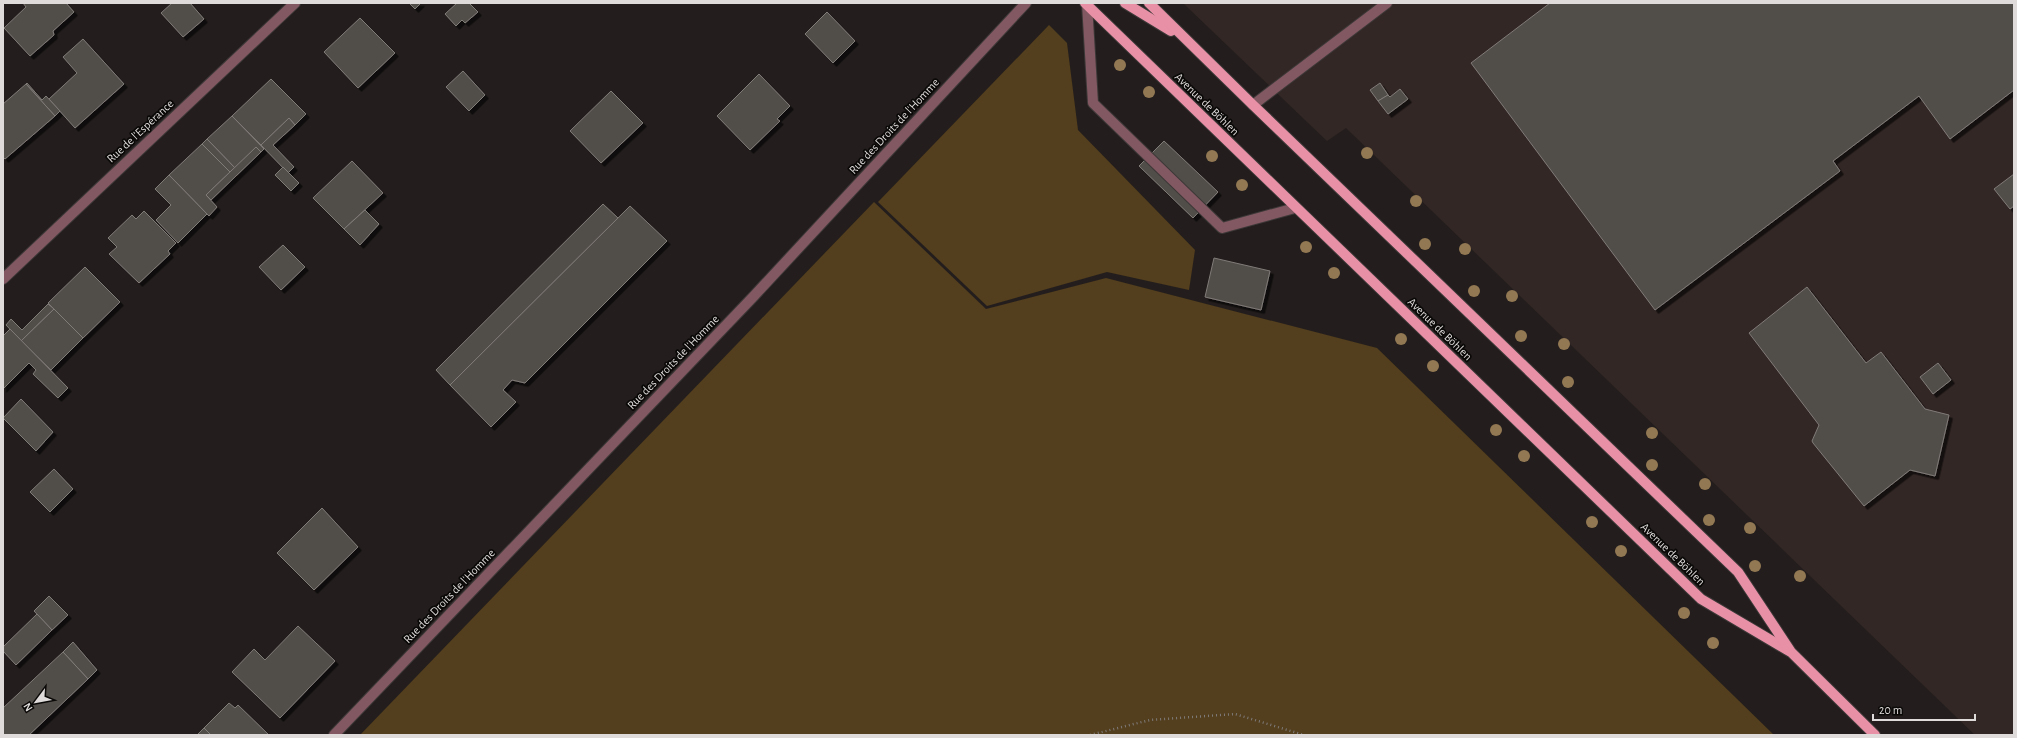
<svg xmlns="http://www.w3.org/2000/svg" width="2017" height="738" font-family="'Alegreya Sans',sans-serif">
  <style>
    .built { fill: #322725 }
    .green { fill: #533e1d }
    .building { fill: #514d4a; stroke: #807b78; filter: url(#shadow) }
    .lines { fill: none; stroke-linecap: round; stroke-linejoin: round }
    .minor-casing { stroke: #3d3838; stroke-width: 12 }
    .major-casing { stroke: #3d3838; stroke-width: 12 }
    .path { stroke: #7f7b7a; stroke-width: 2.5; stroke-dasharray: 1 3; stroke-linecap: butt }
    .minor { stroke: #825862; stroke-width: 10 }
    .major { stroke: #e790a6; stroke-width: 10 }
    .tree { fill: #927853 }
    .labels { text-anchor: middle; stroke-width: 3.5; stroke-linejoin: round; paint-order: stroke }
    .street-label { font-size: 12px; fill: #dfdbdb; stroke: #0b0908 }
  </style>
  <defs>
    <filter id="shadow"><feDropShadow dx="3.5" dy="3.5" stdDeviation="0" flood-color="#0009"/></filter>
  </defs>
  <rect width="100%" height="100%" fill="#231e1d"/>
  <path class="built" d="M1183 3H2014V735H1975L1346 128 1327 141Z"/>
  <g class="green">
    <path d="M1049 25 1067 43 1078 130 1195 250 1189 290 1107 272 987 306 878 202Z"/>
    <path d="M874 202 986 309 1106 278 1377 348 1774 735H360Z"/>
  </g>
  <g class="building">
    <path d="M23 3H66L74 12 53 31 54 35 30 56 4 28 26 7Z"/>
    <path d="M172 3H190L204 19 183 37 161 13Z"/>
    <path d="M409 3H421L415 9Z"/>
    <path d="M457 3H469L478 12 465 23 462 20 456 26 445 14Z"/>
    <path d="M1550 3H2014V90L1950 139 1919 96 1833 161 1840 171 1655 310 1471 63Z"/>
    <path d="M827 12 855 41 833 63 805 34Z"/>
    <path d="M360 18 395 53 358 88 324 52Z"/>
    <path d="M83 39 124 84 75 128 49 99 77 73 63 57Z"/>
    <path d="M463 71 485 95 469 111 446 87Z"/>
    <path d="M759 74 790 106 777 119 780 121 750 150 717 116Z"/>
    <path d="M271 79 306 114 295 125 289 118 261 145 232 116Z"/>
    <path d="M27 83 42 100 46 96 60 111 55 116 26 84Z"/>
    <path d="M1380 83 1388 95 1378 101 1370 90Z"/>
    <path d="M26 84 55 116 5 159 3 157V104Z"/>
    <path d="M1400 89 1408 99 1388 114 1378 101 1388 95 1390 97Z"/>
    <path d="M611 91 643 123 601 163 570 131Z"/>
    <path d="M232 116 264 149 261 152 256 147 235 168 207 139Z"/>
    <path d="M289 118 295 125 273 145 294 167 288 173 261 145Z"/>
    <path d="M207 139 235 168 230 172 202 144Z"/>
    <path d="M1164 141 1218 192 1193 218 1139 166Z"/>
    <path d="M202 144 230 172 206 195 217 207 209 216 169 175Z"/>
    <path d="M256 147 261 152 211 200 206 195Z"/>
    <path d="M352 161 383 193 344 229 313 198Z"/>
    <path d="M283 167 299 183 291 191 275 175Z"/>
    <path d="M2014 174V206L2010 209 1994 189Z"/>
    <path d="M169 175 207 214 178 243 156 220 171 205 155 189Z"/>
    <path d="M603 204 618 218 450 385 436 370Z"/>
    <path d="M630 206 667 241 525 383 512 380 503 390 516 402 491 427 450 385Z"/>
    <path d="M365 210 379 224 360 245 344 229Z"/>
    <path d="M144 211 176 243 168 251 170 254 139 283 109 254 117 247 108 238 132 215 136 219Z"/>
    <path d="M283 245 305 267 281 290 259 267Z"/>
    <path d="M1214 258 1270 271 1261 310 1205 297Z"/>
    <path d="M85 267 120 302 83 338 48 303Z"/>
    <path d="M1807 287 1866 363 1881 352 1925 409 1949 415 1935 476 1910 470 1864 506 1813 443 1812 441 1819 425 1749 333Z"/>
    <path d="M48 304 54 309 21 341 6 325 11 319 22 330Z"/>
    <path d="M54 309 83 338 51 370 21 341Z"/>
    <path d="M10 329 68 388 58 398 33 374 36 370 29 363 3 389V336Z"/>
    <path d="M1938 363 1951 380 1933 394 1920 377Z"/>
    <path d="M21 399 53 432 36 451 3 418Z"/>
    <path d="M54 469 73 489 50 512 30 492Z"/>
    <path d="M322 508 358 547 314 590 277 553Z"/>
    <path d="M49 596 68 615 52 630 34 611Z"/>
    <path d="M37 614 52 630 16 665 3 651V647Z"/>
    <path d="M298 626 335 661 280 718 232 672 254 649 265 660Z"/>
    <path d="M73 642 97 670 88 679 63 652Z"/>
    <path d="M63 652 88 679 29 735H3V708Z"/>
    <path d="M229 703 235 708 238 705 269 735H211L204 728Z"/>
    <path d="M204 728 211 735H197Z"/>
  </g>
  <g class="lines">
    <g class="minor-casing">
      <g id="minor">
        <path d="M1087 4 1093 103 1222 228 1295 208"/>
        <path d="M1253 105 1387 3"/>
        <path d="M3 279 295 3"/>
        <path d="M334 735 753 297 1026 3"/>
      </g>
    </g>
    <g class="major-casing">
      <g id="major">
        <path d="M1085 3 1701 599 1789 651"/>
        <path d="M1125 3 1171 31"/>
        <path d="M1149 3 1253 105 1738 572 1791 652 1875 735"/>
      </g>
    </g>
    <path class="path" d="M1090 735 1150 720 1235 714 1304 735"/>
    <use href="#minor" class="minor"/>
    <use href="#major" class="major"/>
  </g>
  <g class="tree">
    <circle cx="1120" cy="65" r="6"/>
    <circle cx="1149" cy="92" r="6"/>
    <circle cx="1367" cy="153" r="6"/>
    <circle cx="1212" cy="156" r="6"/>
    <circle cx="1242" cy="185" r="6"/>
    <circle cx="1416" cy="201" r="6"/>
    <circle cx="1425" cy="244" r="6"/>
    <circle cx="1306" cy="247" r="6"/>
    <circle cx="1465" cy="249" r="6"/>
    <circle cx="1334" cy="273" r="6"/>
    <circle cx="1474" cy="291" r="6"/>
    <circle cx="1512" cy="296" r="6"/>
    <circle cx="1521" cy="336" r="6"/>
    <circle cx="1401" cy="339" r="6"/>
    <circle cx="1564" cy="344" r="6"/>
    <circle cx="1433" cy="366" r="6"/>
    <circle cx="1568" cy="382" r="6"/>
    <circle cx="1496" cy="430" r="6"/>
    <circle cx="1652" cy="433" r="6"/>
    <circle cx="1524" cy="456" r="6"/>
    <circle cx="1652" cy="465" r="6"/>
    <circle cx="1705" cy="484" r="6"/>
    <circle cx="1709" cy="520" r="6"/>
    <circle cx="1592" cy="522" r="6"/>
    <circle cx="1750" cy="528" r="6"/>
    <circle cx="1621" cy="551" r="6"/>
    <circle cx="1755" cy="566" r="6"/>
    <circle cx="1800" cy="576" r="6"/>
    <circle cx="1684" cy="613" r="6"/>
    <circle cx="1713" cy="643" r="6"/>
  </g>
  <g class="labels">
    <g class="street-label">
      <text transform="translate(1207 104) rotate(44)" y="4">Avenue de Böhlen</text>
      <text transform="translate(894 126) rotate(-47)" y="4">Rue des Droits de l'Homme</text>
      <text transform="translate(140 131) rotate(-43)" y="4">Rue de l'Espérance</text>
      <text transform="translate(1440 329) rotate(44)" y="4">Avenue de Böhlen</text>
      <text transform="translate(673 362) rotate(-46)" y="4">Rue des Droits de l'Homme</text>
      <text transform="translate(1673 554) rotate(44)" y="4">Avenue de Böhlen</text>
      <text transform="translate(449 596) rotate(-46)" y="4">Rue des Droits de l'Homme</text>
    </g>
  </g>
  <rect width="2017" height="738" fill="none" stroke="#dfdbdb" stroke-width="8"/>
  <g transform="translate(36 702) rotate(238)" stroke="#0b0908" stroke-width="3" paint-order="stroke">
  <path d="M0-3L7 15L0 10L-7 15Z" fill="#dfdbdb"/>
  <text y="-6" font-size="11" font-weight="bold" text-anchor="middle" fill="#dfdbdb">N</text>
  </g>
  <path d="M1873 714v6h102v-6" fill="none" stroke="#dfdbdb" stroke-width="2"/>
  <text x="1879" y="714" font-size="12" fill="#dfdbdb" stroke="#0b0908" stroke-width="3" paint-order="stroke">20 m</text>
</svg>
